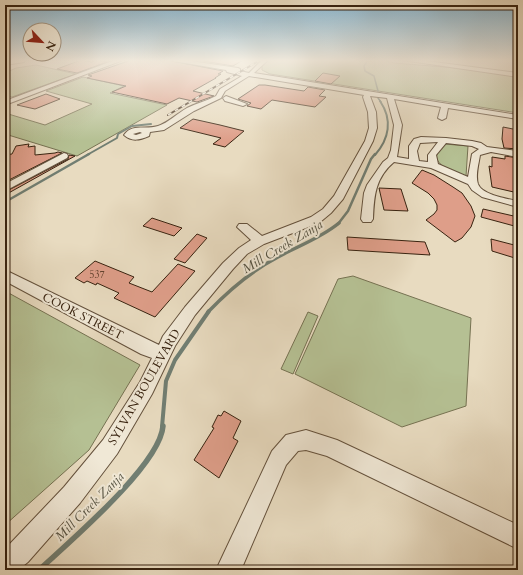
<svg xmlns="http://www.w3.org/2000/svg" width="523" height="575" font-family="Cardo,serif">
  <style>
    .green { fill: #b5c093; stroke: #767252 }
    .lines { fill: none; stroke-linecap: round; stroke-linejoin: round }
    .stream-far5 { stroke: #717e72; stroke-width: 1.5 }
    .stream-far4 { stroke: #717e72; stroke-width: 2 }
    .stream-far3 { stroke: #717e72; stroke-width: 2.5 }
    .stream-far2 { stroke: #717e72; stroke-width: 3.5 }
    .stream-far1 { stroke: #717e72; stroke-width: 4 }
    .stream { stroke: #717e72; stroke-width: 5.5 }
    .building { fill: #de9e89; stroke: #382310 }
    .minor-casing { stroke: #64513c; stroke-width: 2 }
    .highway-casing { stroke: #382310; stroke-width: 2 }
    .minor { fill: #f0e8d6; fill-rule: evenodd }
    .highway { fill: #e8dbc0; fill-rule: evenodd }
    .rail-casing { stroke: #382310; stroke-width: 2 }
    .rail { stroke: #f0e8d6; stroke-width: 1.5; stroke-dasharray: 4; stroke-linecap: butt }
    .labels { text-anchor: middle; stroke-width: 4; stroke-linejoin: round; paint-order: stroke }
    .number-label { font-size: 10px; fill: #62422e }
    .street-label { font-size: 12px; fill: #382310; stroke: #f0e8d6 }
    .water-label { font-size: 13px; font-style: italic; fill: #545141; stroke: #f0e8d6 }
  </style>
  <rect width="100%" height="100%" fill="#e8dbc0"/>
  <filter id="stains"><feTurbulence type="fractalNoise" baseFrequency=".005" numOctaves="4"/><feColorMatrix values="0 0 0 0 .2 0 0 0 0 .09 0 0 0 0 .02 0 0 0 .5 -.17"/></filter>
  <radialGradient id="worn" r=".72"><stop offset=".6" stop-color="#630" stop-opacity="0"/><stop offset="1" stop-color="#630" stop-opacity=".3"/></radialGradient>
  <g class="green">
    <path d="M270 60H385L394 63 457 68 518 76V113L270 74 262 70V65Z"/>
    <path d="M36 65 76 74 12 97 5 96V73L16 68Z"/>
    <path d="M83 77 124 86 110 93 167 105 77 156 5 134V113L45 125 92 104 46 91Z"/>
    <path d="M445 144 468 146 466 176C458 176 433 165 437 154 438 151 443 147 445 144Z"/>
    <path d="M353 276 471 318 466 406 402 427 295 374 338 279Z"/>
    <path d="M5 291 140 365 89 450 5 525Z"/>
    <path d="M308 312 318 316 293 374 281 369Z"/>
  </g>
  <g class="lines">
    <g class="stream-far5">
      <path d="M368 60 364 66 365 71 374 76 378 91"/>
      <path d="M378 98 381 102"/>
    </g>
    <g class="stream-far4">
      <path d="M87 155 117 138 118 134 132 126 151 124"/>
      <path d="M375 155C389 139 393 120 380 101"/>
    </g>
    <g class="stream-far3">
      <path d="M5 202 89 154"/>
      <path d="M338 224 348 211 371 159 375 154"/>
    </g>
    <path class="stream-far2" d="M208 312C229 290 251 271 278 257 298 246 321 238 339 223"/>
    <path class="stream-far1" d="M162 427 166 381 175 360 209 311"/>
    <path class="stream" d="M39 570C69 542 160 465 163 426"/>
  </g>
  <g class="building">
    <path d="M81 60 92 62 97 60 107 62 77 73 57 69Z"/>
    <path d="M131 60H167L223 71 218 74H221L215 78H216L193 91 214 96 197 102 179 98 167 104 112 92 126 86 87 78 92 76 88 75Z"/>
    <path d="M197 60H243L233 66Z"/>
    <path d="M323 73 340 76 331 84 315 81Z"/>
    <path d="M259 85H265L304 91 308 87 325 90 319 96 326 97 315 107 272 100 261 109 247 106 251 103 238 99Z"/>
    <path d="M46 94 60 99 35 109 17 105Z"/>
    <path d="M193 119 220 125 244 131 225 147 213 144 221 138 180 128Z"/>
    <path d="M503 127 518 130V149L504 148 502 139Z"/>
    <path d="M29 144 28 147 35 146V155L55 153 58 152 62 153 5 182V155L12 154 16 146Z"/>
    <path d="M69 155 75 156 5 195V192L68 159Z"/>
    <path d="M505 156 518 158V193L492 187 489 166 492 167V157L505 159Z"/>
    <path d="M422 170 434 175 453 187 462 193 471 206 475 216 471 227 462 238 455 242 426 220 434 214 437 210V205L434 199 428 193 412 183Z"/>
    <path d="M379 188 401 189 408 211 384 210Z"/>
    <path d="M483 209 518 217V227L481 217Z"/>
    <path d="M152 218 182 228 174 236 143 226Z"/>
    <path d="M197 234 207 238 185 263 174 259Z"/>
    <path d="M347 237 425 242 430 255 348 250Z"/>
    <path d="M491 239 518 246V259L492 251Z"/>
    <path d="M95 261 134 277 129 283 152 292 178 264 195 271 155 317 114 298 119 293 97 283 96 285 87 281 84 283 75 278Z"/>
    <path d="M224 411 241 421 233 438 238 441 219 478 194 460 214 428 212 427 218 415 221 416Z"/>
  </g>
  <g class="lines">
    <g class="minor-casing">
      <g id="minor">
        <path d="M115 60H123L5 105V101Z"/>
        <path d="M168 60H184L238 68 240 69V71L249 73 262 60H268L254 73 518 115V119L448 108 446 118 442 120 438 118 441 107 394 99 402 125 397 157 409 159V146L414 139 421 137 446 138 472 141 481 143 487 147 518 151V157L491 152 480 155C479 163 475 175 478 184 482 195 508 199 518 201V207L482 197 472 190 468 184 431 168 394 162C375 178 374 196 373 219L371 222H363L361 219 364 193 367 185 383 162 388 158 391 150 394 125 387 98 370 96 376 112 377 128 373 141 343 199 331 213 319 223 264 244 247 254 233 269 195 315 175 346 152 394 117 454 80 503 28 562 18 570H5V549L64 487 103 440 140 382 152 358 141 354 5 281V270L159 345 163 336 185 307 223 263 239 248 251 240 237 227 239 224H247L262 236 311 217 323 209 334 196 365 141 369 128 368 112 363 97 364 95 249 76 225 91 221 98 194 111 164 130 150 132 149 136C140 140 132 142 124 135 132 123 146 130 158 126 168 123 178 113 187 108 197 103 207 101 216 96L220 89 242 76 227 72 226 70ZM140 132 142 133 136 135 133 134ZM438 142 428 155V162L419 161 417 151 420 143ZM446 143 472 146 479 149 472 154 468 177 438 164 436 155Z"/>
        <path d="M402 60H419L518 73V77Z"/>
        <path d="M226 96 247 104 243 106 225 101 223 98Z"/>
        <path d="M64 153 67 154 68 156 67 158 5 191V184Z"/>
        <path d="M306 430 337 440 518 525V549L327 456 306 450 298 451 286 465 241 570H216L272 451 286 435Z"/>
      </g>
    </g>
    <g class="highway-casing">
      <path id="highway" d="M25 60 24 62 5 65V61Z"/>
    </g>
    <use href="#minor" class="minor"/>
    <use href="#highway" class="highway"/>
    <g class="rail-casing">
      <path id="rail" d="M168 115 260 60"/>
    </g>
    <use href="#rail" class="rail"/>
  </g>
  <linearGradient id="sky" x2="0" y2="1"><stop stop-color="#87b7d3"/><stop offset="0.43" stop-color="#f5efe3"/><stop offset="1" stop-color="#f5efe3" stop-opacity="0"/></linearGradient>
  <rect width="523" height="141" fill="url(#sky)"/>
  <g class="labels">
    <g class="number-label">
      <text x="97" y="278">537</text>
    </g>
    <g class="street-label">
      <text transform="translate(83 316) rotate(27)" y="4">COOK STREET</text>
      <text transform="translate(144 387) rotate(-60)" y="4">SYLVAN BOULEVARD</text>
    </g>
    <g class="water-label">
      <text transform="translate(282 246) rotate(-31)" y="5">Mill Creek Zanja</text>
      <text transform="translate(89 506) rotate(-45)" y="5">Mill Creek Zanja</text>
    </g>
  </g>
  <rect width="523" height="575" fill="none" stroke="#e8dbc0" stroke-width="20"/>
  <rect x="6" y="6" width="511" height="563" fill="none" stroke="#382310" stroke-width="2"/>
  <rect x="10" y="10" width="503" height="555" fill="none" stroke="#382310"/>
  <g transform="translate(42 42) rotate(116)"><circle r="19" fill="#f0e8d6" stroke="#a69987"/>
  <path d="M0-3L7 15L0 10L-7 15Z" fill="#8f2418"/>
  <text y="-6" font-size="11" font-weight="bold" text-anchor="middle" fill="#382310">N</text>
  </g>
  <rect width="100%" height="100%" filter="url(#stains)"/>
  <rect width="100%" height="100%" fill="url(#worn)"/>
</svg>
